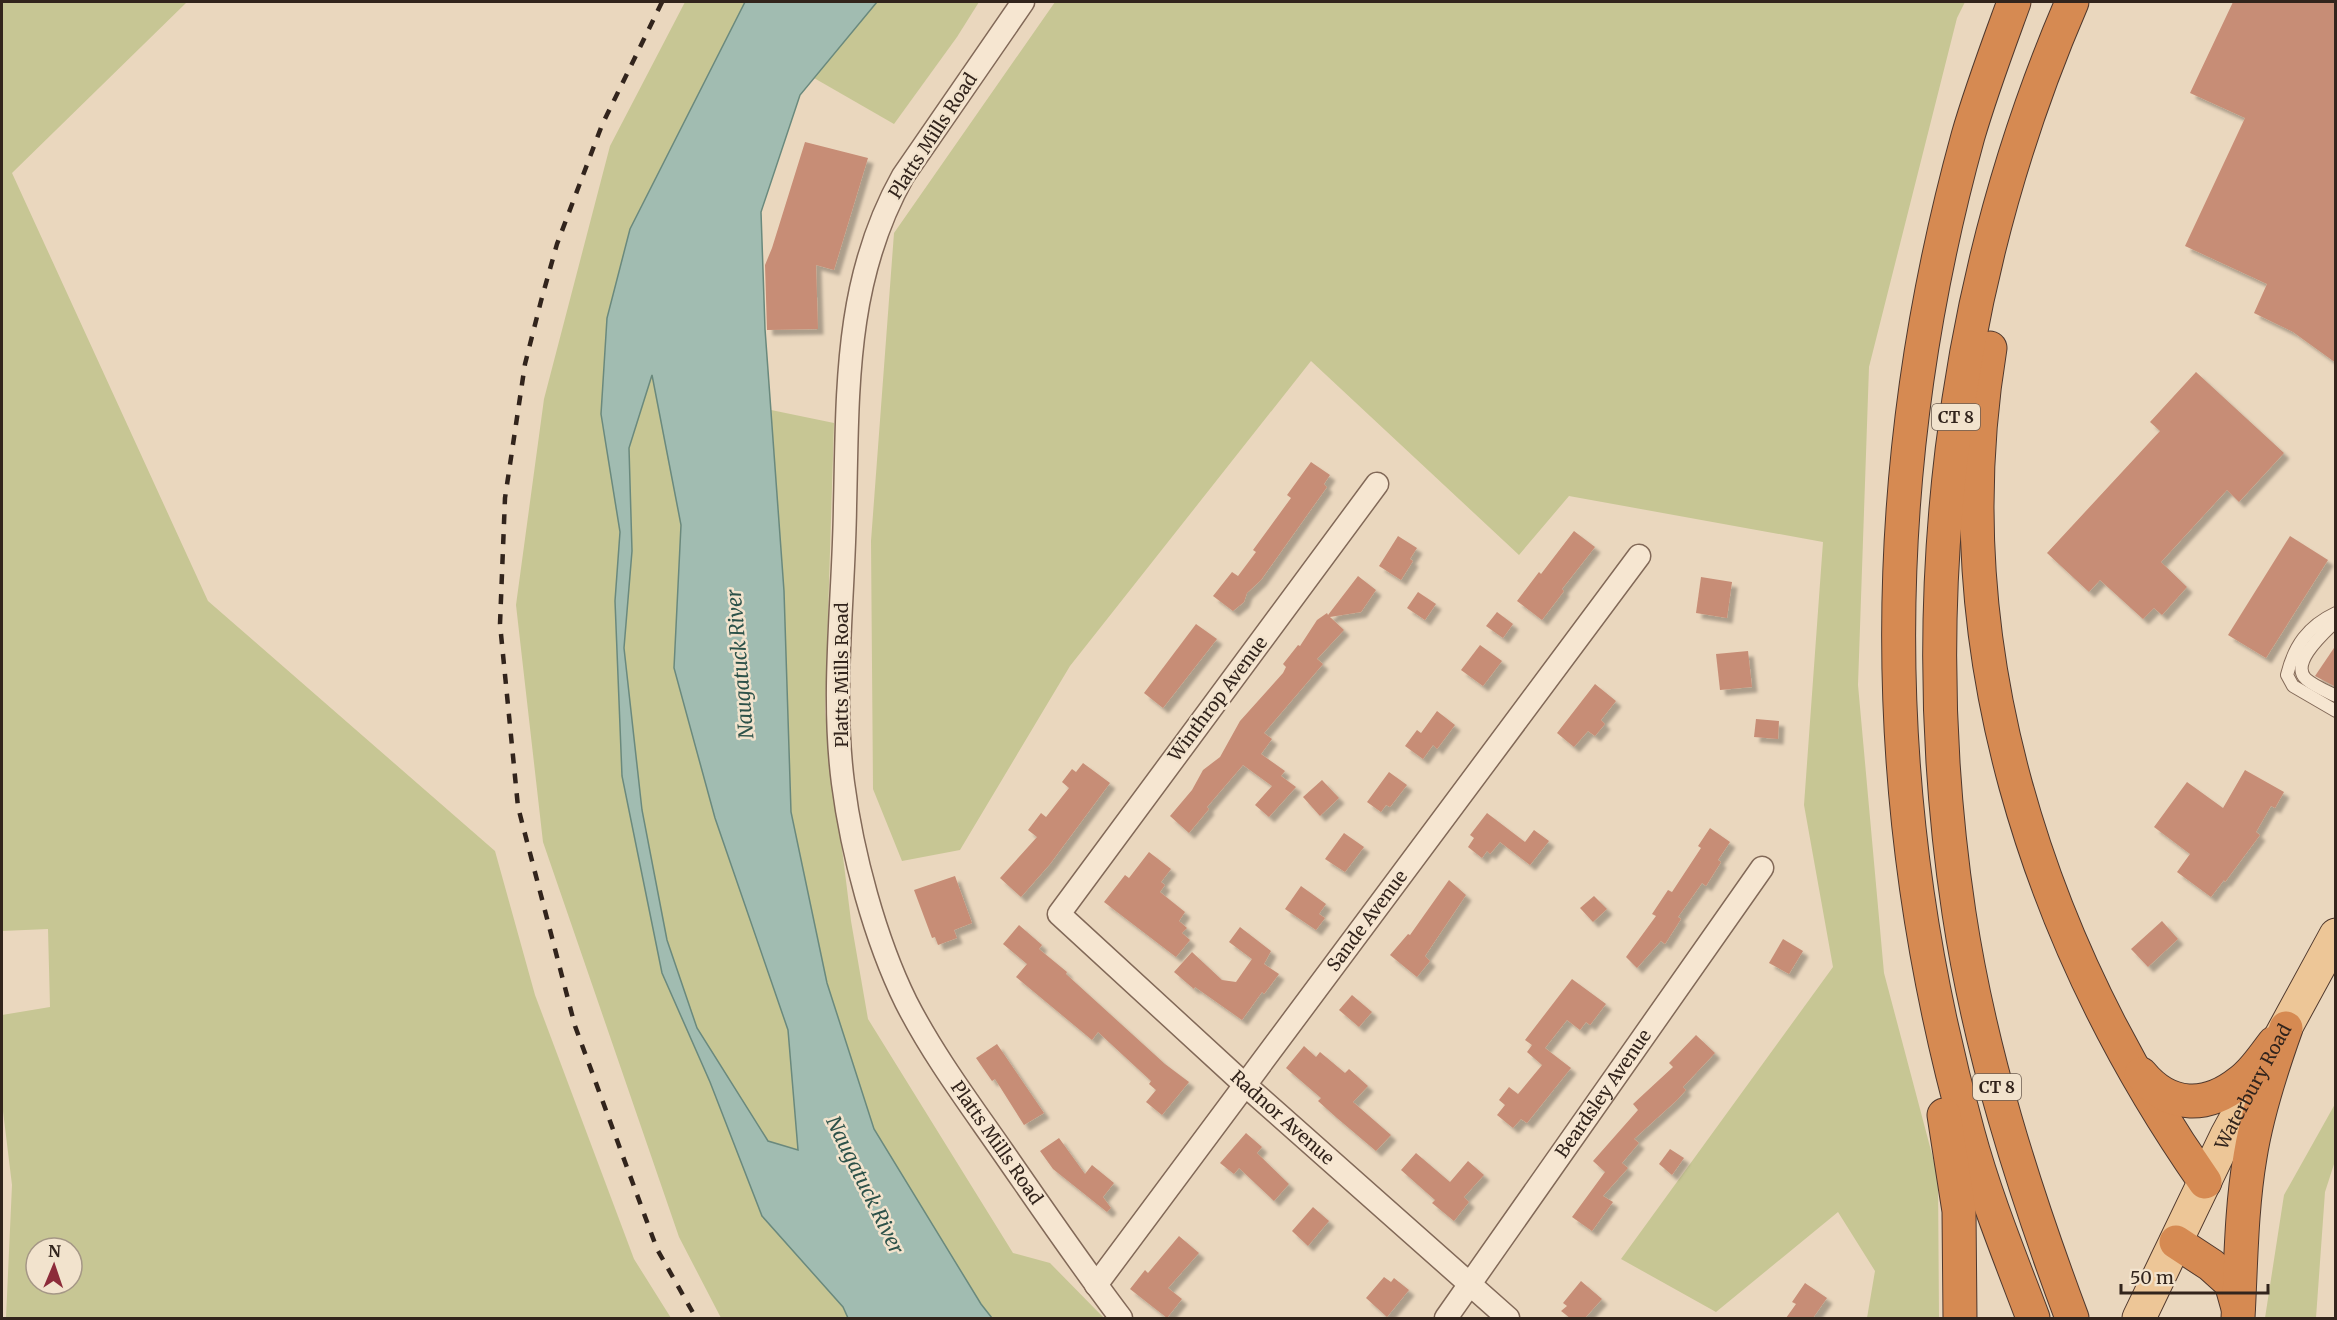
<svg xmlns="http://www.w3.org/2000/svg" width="2337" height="1320" font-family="Merriweather,serif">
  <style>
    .green { fill: #c7c694; fill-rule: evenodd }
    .water { fill: #a1bcb1; stroke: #6a897d; stroke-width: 1.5; fill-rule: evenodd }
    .building { fill: #c78d76; filter: url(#shadow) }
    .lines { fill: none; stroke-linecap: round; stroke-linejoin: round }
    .service-casing { stroke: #826958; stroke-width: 14 }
    .minor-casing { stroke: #826958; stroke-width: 25 }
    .primary-casing { stroke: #4f382d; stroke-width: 35 }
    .motorway-casing { stroke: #4f382d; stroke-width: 35 }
    .service { stroke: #f6e6d1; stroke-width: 12 }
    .minor { stroke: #f6e6d1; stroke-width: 22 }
    .primary { stroke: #edc697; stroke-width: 33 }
    .motorway { stroke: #d68a52; stroke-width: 33 }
    .rail { stroke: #32241c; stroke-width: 4.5; stroke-dasharray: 10 10; stroke-linecap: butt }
    .labels { text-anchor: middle; stroke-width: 5; stroke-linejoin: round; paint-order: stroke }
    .shield { fill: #f2e3cd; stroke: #6c5d51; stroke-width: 1.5 }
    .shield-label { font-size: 16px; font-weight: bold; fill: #32241c }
    .street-label { font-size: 18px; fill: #32241c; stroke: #f2e3cd }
    .water-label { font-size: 20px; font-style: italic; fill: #2c5149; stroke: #f2e3cd }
  </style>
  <defs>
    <filter id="shadow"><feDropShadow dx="5.5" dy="5.5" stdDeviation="1.5" flood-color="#0004"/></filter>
  </defs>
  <rect width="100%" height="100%" fill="#ead7be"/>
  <g class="green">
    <path d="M2 2H187L12 173 208 601 495 851 535 995 634 1259 671 1318H6L12 1185 2 1103V1015L50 1007 48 929 2 931ZM36 1248H72V1284H36Z"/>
    <path d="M685 2H745L630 229 601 414 620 532 615 601 622 776 662 973 710 1082 762 1216 843 1307 848 1318H721L679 1237 543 842 516 605 544 399 610 146Z"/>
    <path d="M877 2H979L957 37 894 124 814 78Z"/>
    <path d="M1055 2H1965L1957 18 1869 367 1858 685 1884 973 1938 1177 1939 1318H1867L1875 1271 1838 1212 1716 1312 1621 1259 1833 967 1804 805 1823 542 1569 496 1519 555 1311 361 1070 666 960 850 902 861 873 789 871 541 894 233Z"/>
    <path d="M652 373 681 525 674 668 715 818 788 1030 799 1150 768 1141 697 1028 667 940 642 810 624 648 632 551 629 448Z"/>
    <path d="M771 410 834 423 825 712 851 921 868 1019 1013 1253 1050 1263 1104 1318H992L981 1304 874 1129 827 983 791 812 784 591Z"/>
    <path d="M2335 1104V1161L2325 1192 2316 1318H2265L2284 1195Z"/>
  </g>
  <path class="water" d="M745 2H877L800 95 761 212 765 329 784 591 791 812 827 983 874 1129 981 1304 992 1318H848L843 1307 762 1216 710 1082 662 973 622 776 615 601 620 532 601 414 607 318 630 229ZM652 375 681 525 674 668 715 818 788 1030 798 1150 768 1141 697 1028 667 940 642 810 624 648 632 551 629 448Z"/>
  <g class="building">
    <path d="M2233 2H2336V363L2293 332 2254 313 2267 284 2185 246 2245 118 2190 93Z"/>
    <path d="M805 142 868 158 834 270 816 265 818 329 767 330 765 265 772 248Z"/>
    <path d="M2196 372 2284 453 2239 502 2227 490 2161 562 2187 587 2162 615 2154 608 2143 619 2100 580 2089 592 2047 553 2160 431 2150 422Z"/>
    <path d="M1311 462 1330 475 1324 484 1327 487 1261 580 1247 593 1244 602 1233 611 1213 596 1232 572 1238 576 1256 552 1253 550 1291 498 1287 495Z"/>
    <path d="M1574 531 1595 547 1562 589 1564 591 1542 620 1517 601 1539 572 1541 574Z"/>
    <path d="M1398 536 1417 548 1410 559 1413 561 1401 580 1379 566Z"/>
    <path d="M2290 536 2328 560 2266 658 2228 635Z"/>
    <path d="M1358 576 1376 590 1361 612 1330 617 1344 630 1317 659 1323 664 1264 733 1272 739 1261 754 1285 771 1281 776 1296 787 1269 817 1255 805 1272 786 1243 765 1207 807 1209 809 1189 833 1170 816 1192 790 1203 770 1220 757 1240 721 1283 673 1286 667 1283 664 1298 645 1300 646 1317 620 1327 613 1328 615Z"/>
    <path d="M1701 577 1732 582 1727 618 1696 613Z"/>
    <path d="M1418 592 1436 604 1425 620 1407 608Z"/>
    <path d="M1497 612 1513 624 1503 638 1486 626Z"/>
    <path d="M1196 624 1217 639 1163 708 1144 693Z"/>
    <path d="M1480 645 1502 661 1483 686 1461 670Z"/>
    <path d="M2336 645V687L2315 676Z"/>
    <path d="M1748 651 1752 687 1720 690 1716 654Z"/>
    <path d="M1595 684 1616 701 1601 720 1605 724 1595 736 1588 731 1574 747 1557 733Z"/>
    <path d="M1437 711 1455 725 1437 749 1433 745 1423 759 1405 746 1417 730 1421 733Z"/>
    <path d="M1756 719 1779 721 1778 739 1754 737Z"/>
    <path d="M1083 763 1110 783 1050 864 1021 897 1000 878 1037 837 1028 830 1041 813 1046 817 1069 788 1062 782 1072 769 1076 772Z"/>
    <path d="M2245 770 2284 792 2275 808 2271 806 2256 832 2260 835 2225 882 2224 880 2211 897 2177 872 2190 854 2154 827 2187 782 2223 808Z"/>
    <path d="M1389 772 1407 785 1390 807 1386 805 1381 812 1367 802Z"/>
    <path d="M1322 780 1339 798 1320 816 1303 797Z"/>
    <path d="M1487 813 1525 842 1534 830 1549 841 1530 865 1500 842 1490 854 1487 851 1482 858 1468 847 1474 838 1470 835Z"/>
    <path d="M1710 828 1730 842 1718 860 1721 862 1706 886 1702 883 1678 917 1681 919 1665 944 1661 941 1637 968 1626 957 1656 916 1652 914 1668 890 1672 892 1701 848 1698 846Z"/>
    <path d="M1344 833 1364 847 1345 872 1325 859Z"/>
    <path d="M1149 852 1171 869 1161 882 1165 885 1160 892 1185 912 1179 921 1187 928 1182 933 1190 940 1176 957 1104 902 1125 875 1129 878Z"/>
    <path d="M955 876 972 923 954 930 957 938 938 945 935 937 932 938 914 890Z"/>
    <path d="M1449 880 1466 895 1425 956 1430 961 1417 977 1390 955 1408 934 1410 935Z"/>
    <path d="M1301 886 1326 904 1319 914 1325 918 1316 930 1285 909Z"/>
    <path d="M1594 896 1607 909 1593 922 1580 908Z"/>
    <path d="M2162 921 2178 939 2148 967 2131 949Z"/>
    <path d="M1019 925 1042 945 1039 949 1067 972 1066 974 1165 1064 1189 1082 1162 1115 1146 1102 1156 1090 1149 1084 1151 1081 1098 1032 1092 1040 1016 977 1027 964 1003 944Z"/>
    <path d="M1240 927 1271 951 1264 964 1279 974 1264 994 1262 992 1242 1020 1195 987 1194 989 1174 972 1192 952 1222 980 1236 982 1252 959 1229 942Z"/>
    <path d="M1783 939 1803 951 1789 974 1769 963Z"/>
    <path d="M1572 979 1606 1004 1590 1025 1586 1022 1580 1030 1567 1020 1545 1048 1571 1068 1527 1123 1521 1119 1513 1128 1497 1115 1505 1105 1499 1100 1509 1087 1518 1094 1542 1065 1527 1052 1532 1045 1525 1040Z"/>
    <path d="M1352 995 1372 1012 1359 1027 1339 1010Z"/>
    <path d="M1696 1035 1715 1053 1683 1087 1686 1090 1677 1100 1634 1139 1639 1143 1622 1163 1628 1168 1603 1196 1613 1202 1592 1231 1572 1217 1605 1172 1593 1161 1638 1110 1633 1104 1673 1067 1669 1063Z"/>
    <path d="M997 1044 1044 1113 1024 1125 995 1079 992 1081 976 1058Z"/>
    <path d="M1304 1046 1316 1057 1320 1052 1345 1073 1349 1069 1368 1086 1353 1102 1391 1135 1376 1151 1337 1118 1318 1101 1321 1098 1286 1068Z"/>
    <path d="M1246 1133 1262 1147 1257 1153 1289 1184 1274 1201 1239 1168 1234 1174 1220 1163Z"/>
    <path d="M1059 1138 1085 1174 1092 1165 1114 1183 1103 1197 1111 1208 1107 1212 1053 1169 1040 1151Z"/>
    <path d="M1670 1149 1684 1158 1672 1175 1659 1164Z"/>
    <path d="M1416 1153 1450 1182 1468 1161 1484 1175 1464 1197 1469 1202 1454 1221 1432 1203 1435 1200 1401 1170Z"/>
    <path d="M1313 1207 1329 1221 1308 1246 1292 1231Z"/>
    <path d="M1179 1236 1199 1253 1168 1288 1182 1299 1167 1318 1130 1289 1145 1270 1148 1273Z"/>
    <path d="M1384 1277 1391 1282 1394 1278 1409 1290 1387 1317 1366 1298Z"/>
    <path d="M1581 1281 1602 1299 1585 1318H1570L1561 1311 1567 1306 1563 1303Z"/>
    <path d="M1805 1283 1827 1298 1813 1318H1786L1796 1304 1792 1302Z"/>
  </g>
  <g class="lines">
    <g class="service-casing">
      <g id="service">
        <path d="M2336 613C2308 626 2294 646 2287 675L2293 686 2336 711"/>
        <path d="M2336 621C2325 632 2289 663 2306 679 2314 686 2326 691 2336 696"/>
      </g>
    </g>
    <g class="minor-casing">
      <g id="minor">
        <path id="s1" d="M1023 2 903 176C844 281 848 390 845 506 844 598 831 691 843 783 852 853 875 939 906 1002 933 1055 969 1103 1003 1152 1042 1208 1080 1264 1121 1318"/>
        <path id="s2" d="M1377 484 1059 914 1244 1084 1508 1318"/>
        <path id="s3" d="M1096 1285 1639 556"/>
        <path id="s4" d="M1446 1318 1762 868"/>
      </g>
    </g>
    <g class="primary-casing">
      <g id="primary">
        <path id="s5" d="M2139 1318 2227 1135 2336 935"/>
      </g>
    </g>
    <g class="motorway-casing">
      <g id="motorway">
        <path d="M2014 2C1998 46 1981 91 1968 136 1876 470 1875 799 1968 1133 1985 1196 2010 1257 2033 1318"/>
        <path d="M1990 348C1941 644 2036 940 2205 1182"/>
        <path d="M2141 1074C2169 1108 2206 1109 2240 1082 2254 1072 2263 1057 2274 1043"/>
        <path d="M1944 1115 1959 1211 1960 1318"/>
        <path d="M2176 1242 2211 1265 2231 1283 2238 1308"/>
        <path d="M2072 1318C2023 1187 1980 1052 1959 913 1913 607 1949 287 2072 2"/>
        <path d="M2238 1318C2241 1265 2241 1210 2250 1157 2257 1113 2271 1070 2286 1028"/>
      </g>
    </g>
    <use href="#service" class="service"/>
    <use href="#minor" class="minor"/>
    <use href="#primary" class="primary"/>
    <use href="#motorway" class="motorway"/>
    <path class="rail" d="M662 2 602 125 557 244 541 301 525 364 505 498 500 624 518 807 575 1026 657 1249 696 1318"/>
  </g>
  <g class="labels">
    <g class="shield">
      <rect x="1932" y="404" width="48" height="26" rx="4.5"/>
      <rect x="1973" y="1074" width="48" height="26" rx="4.5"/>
    </g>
    <g class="shield-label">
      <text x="1956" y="423">CT 8</text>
      <text x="1997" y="1093">CT 8</text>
    </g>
    <g class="street-label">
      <text transform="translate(933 136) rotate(-57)" y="6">Platts Mills Road</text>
      <text transform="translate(842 675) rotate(-90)" y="6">Platts Mills Road</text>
      <text transform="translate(1218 699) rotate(-53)" y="6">Winthrop Avenue</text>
      <text dy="6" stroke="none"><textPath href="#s3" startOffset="454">Sande Avenue</textPath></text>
      <text dy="6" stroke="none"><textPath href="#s5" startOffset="258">Waterbury Road</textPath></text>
      <text dy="6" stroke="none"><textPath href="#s4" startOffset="274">Beardsley Avenue</textPath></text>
      <text dy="6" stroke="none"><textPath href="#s2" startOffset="837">Radnor Avenue</textPath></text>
      <text dy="6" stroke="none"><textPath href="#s1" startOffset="1224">Platts Mills Road</textPath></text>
    </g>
    <g class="water-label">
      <text transform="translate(740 664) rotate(-95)" y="7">Naugatuck River</text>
      <text transform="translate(865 1185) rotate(64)" y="7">Naugatuck River</text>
    </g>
  </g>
  <rect width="2337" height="1320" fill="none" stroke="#32241c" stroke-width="6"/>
  <g transform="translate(54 1266) rotate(2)"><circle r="28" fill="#f2e3cd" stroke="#a59786" stroke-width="1.5"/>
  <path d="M0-4.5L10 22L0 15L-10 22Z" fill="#8d2c3a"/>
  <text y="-9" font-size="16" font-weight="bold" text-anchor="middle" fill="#32241c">N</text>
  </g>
  <path d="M2121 1284v9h147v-9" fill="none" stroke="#32241c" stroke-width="3"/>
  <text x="2130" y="1284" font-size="18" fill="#32241c" stroke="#f2e3cd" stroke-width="4.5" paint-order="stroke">50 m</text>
</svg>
